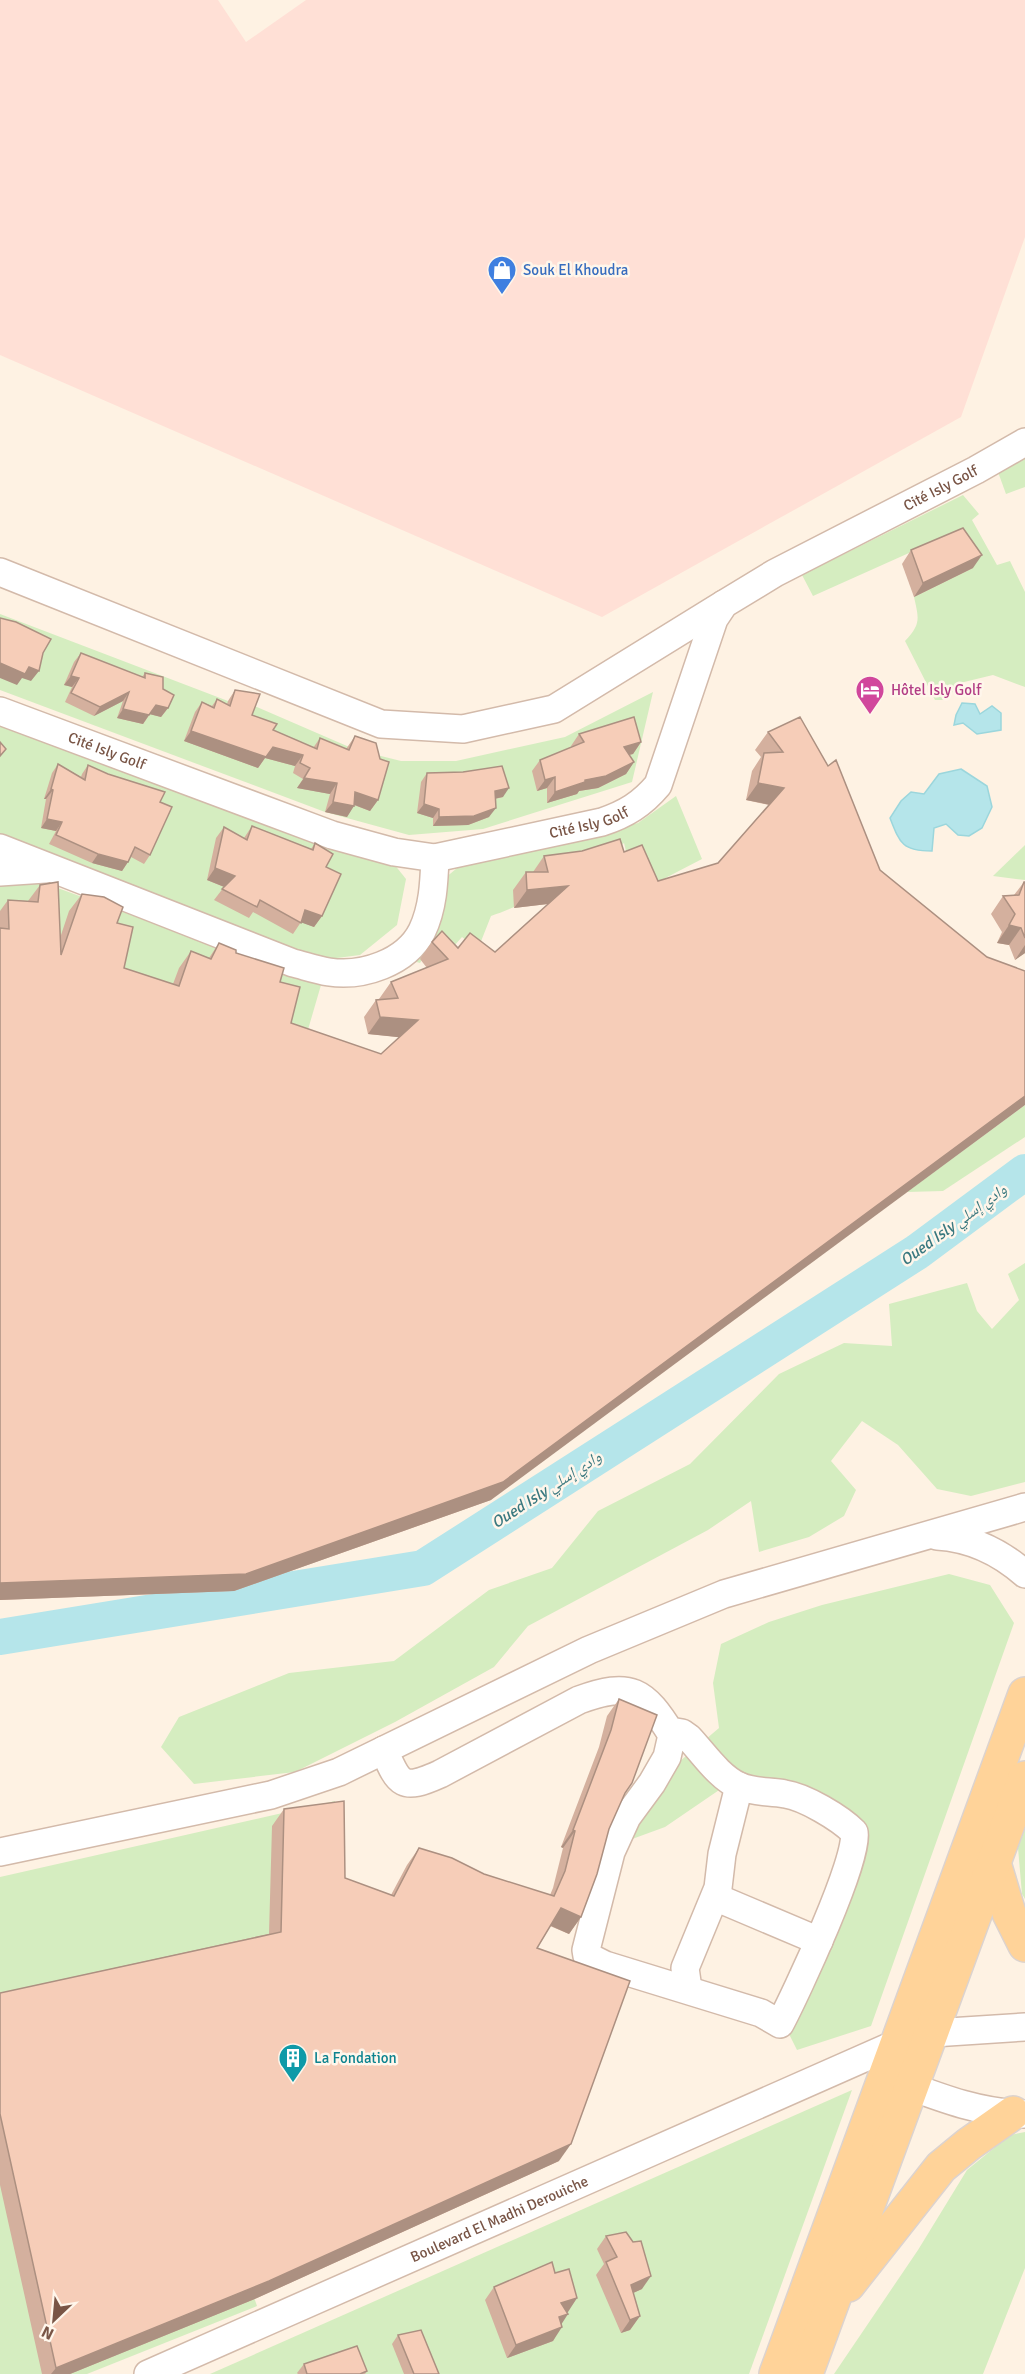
<svg xmlns="http://www.w3.org/2000/svg" width="1025" height="2374" font-family="Signika,'Noto Naskh Arabic',sans-serif">
  <style>
    .commercial { fill: #ffe0d6 }
    .green { fill: #d5edc0 }
    .water { fill: #b5e5ea; stroke: #9bd6dc; stroke-width: 1.5 }
    .lines { fill: none; stroke-linecap: round; stroke-linejoin: round }
    .river { stroke: #b5e5ea; stroke-width: 36 }
    .minor-casing { stroke: #d3baaa; stroke-width: 30 }
    .major-casing { stroke: #dcd3cf; stroke-width: 36 }
    .minor { stroke: #fff; stroke-width: 27 }
    .major { stroke: #ffd399; stroke-width: 33 }
    .wall { fill: #d4b09e }
    .shaded-wall { fill: #ac9081 }
    .building { fill: #f6cdb8; stroke: #ac9081; stroke-width: 1.5 }
    .labels { text-anchor: middle; stroke-width: 5; stroke-linejoin: round; paint-order: stroke }
    .shop-label { font-size: 15px; fill: #366cbe; stroke: #fff6eb; text-anchor: start }
    .street-label { font-size: 15px; fill: #795546; stroke: #fff6eb }
    .hotel-label { font-size: 15px; fill: #b23c85; stroke: #fff6eb; text-anchor: start }
    .culture-label { font-size: 15px; fill: #0d838f; stroke: #fff6eb; text-anchor: start }
    .water-label { font-size: 16px; font-style: italic; fill: #39787f; stroke: #fff6eb }
  </style>
  <rect width="100%" height="100%" fill="#fef2e3"/>
  <path class="commercial" d="M0 0H218L246 42 306 0H1025V237L961 417 602 617 0 355Z"/>
  <g class="green">
    <path d="M1025 456V487L1006 494 998 472Z"/>
    <path d="M963 495 979 514 972 520 997 565 1010 561 1025 592V687L993 675 960 683 946 700H935L905 641C921 624 919 619 914 597L972 568 938 540 813 596 802 575Z"/>
    <path d="M0 614 228 701 252 705 347 746 369 753 401 761H456L565 737 653 692 632 782 483 829 409 835 325 812 0 690Z"/>
    <path d="M0 725 394 864 406 879 397 925 360 955 314 961 0 839Z"/>
    <path d="M676 796 702 859 648 887 629 863 624 843C591 870 532 902 491 916L478 949 462 937 454 946 432 942 420 963 406 959 444 879 463 863 638 823Z"/>
    <path d="M1025 845V880L993 876Z"/>
    <path d="M36 880 321 985 307 1033 0 948V886Z"/>
    <path d="M1025 1105V1137L943 1191 907 1192Z"/>
    <path d="M1025 1263V1482L971 1496 937 1489 898 1445 862 1421 831 1461 856 1490 844 1516 809 1537 759 1552 751 1501 708 1530 528 1626 494 1667 395 1722 295 1772 194 1784 161 1747 179 1717 289 1673 394 1661 489 1590 552 1568 598 1511 690 1464 779 1374 844 1343 892 1346 889 1304 967 1283 977 1311 992 1329 1019 1300 1008 1274Z"/>
    <path d="M949 1574 990 1585 1014 1623 871 2026 797 2050 787 2030 850 1824 725 1786 665 1827 624 1842 679 1762 719 1728 713 1683 721 1644 769 1622 822 1605Z"/>
    <path d="M335 1801 330 1911 201 2144 257 2306 87 2374H0V1877Z"/>
    <path d="M1025 1829V1899L1022 1894 1018 1848Z"/>
    <path d="M852 2090 749 2374H210Z"/>
    <path d="M1025 2132V2268L983 2374H834L918 2250 967 2170 1010 2135Z"/>
  </g>
  <g class="water">
    <path d="M962 703 975 704 980 714 992 706 1001 713V730L977 734 963 723 954 725 956 715Z"/>
    <path d="M961 769 987 786 992 807 982 828 969 836 958 835 946 824 934 828 932 851C903 851 900 844 890 818L901 801 911 792 924 794 939 774Z"/>
  </g>
  <g class="lines">
    <path class="river" d="M0 1637 423 1568 917 1252 1025 1172"/>
    <g class="minor-casing">
      <g id="minor">
        <path d="M0 572 381 724 463 729 554 709 724 604"/>
        <path id="s1" d="M0 711 332 835 394 852 435 858 602 822C626 814 642 804 658 785L714 619 724 604 775 573 976 470 1025 442"/>
        <path d="M0 848 293 963C305 966 317 970 329 972 362 977 406 963 422 931 433 908 434 883 435 858"/>
        <path d="M0 872 45 869"/>
        <path d="M937 1536C971 1538 999 1551 1025 1574"/>
        <path d="M384 1750C399 1785 402 1791 440 1774L579 1700C631 1681 644 1690 672 1735L667 1757 652 1783 627 1817 611 1852 586 1950 587 1956 605 1965 761 2013 780 2024C795 1996 861 1855 854 1832 840 1818 805 1797 785 1794 769 1791 755 1793 739 1786 719 1777 704 1754 689 1738L682 1733 676 1732 672 1735"/>
        <path d="M0 1852 271 1795 339 1772 589 1650 724 1594 1025 1507"/>
        <path d="M715 1897 819 1941"/>
        <path d="M688 1989 685 1968 718 1888 722 1854 739 1786"/>
        <path d="M893 2080C936 2096 977 2113 1024 2114"/>
        <path id="s2" d="M148 2374 898 2043 933 2033 1025 2027"/>
      </g>
    </g>
    <g class="major-casing">
      <g id="major">
        <path d="M994 1863 1009 1913 1025 1945"/>
        <path d="M848 2285 941 2167 969 2144 1013 2113"/>
        <path d="M776 2374 1025 1694"/>
        <path d="M806 2374 1025 1778"/>
      </g>
    </g>
    <use href="#minor" class="minor"/>
    <use href="#major" class="major"/>
  </g>
  <g class="wall">
    <path d="M911 550 973 568 914 597 902 564Z"/>
    <path d="M81 653 142 677 145 673 163 689 168 708 161 717 150 714 143 724 117 718 123 701 94 716 65 702 72 687 64 685 74 662Z"/>
    <path d="M235 690 252 715 273 730 313 748 320 738 346 749 355 736 378 800 370 811 354 805 347 817 325 812 330 794 297 788 303 779 293 773 295 766 265 758 258 768 184 741 195 712 202 702 212 706 217 699 227 704 228 701Z"/>
    <path d="M768 732 828 766 491 1500 234 1591 0 1600V911L8 900 28 901 40 885 60 938 69 911 82 894 117 923 124 968 173 984 179 968 191 951 209 958 219 943 280 982 291 1023 381 1054 399 1037 368 1034 364 1017 376 1000 379 999 391 982 427 968 420 959 432 942 458 948 495 952 548 904 514 908 513 890 526 872H533L544 856 624 852 658 881 718 863 769 805 746 800 752 771 761 757 755 750Z"/>
    <path d="M579 734 641 742 633 754 629 755 634 762 626 774 598 788 579 791 577 794 547 803V788L537 791 532 771 540 760 572 747 571 746Z"/>
    <path d="M58 764 81 777 82 774 88 765 160 802 150 855 144 864 131 857 122 871 92 863 49 844 56 831 41 828 46 799H44L52 773Z"/>
    <path d="M463 772 503 797 495 799 489 817 468 825 433 826V818L417 813 421 782 427 773Z"/>
    <path d="M252 826 311 849 315 843 326 867 322 916 314 927 301 922 293 934 253 912 249 918 214 900 224 887 207 880 216 838 224 827 244 838Z"/>
    <path d="M1024 882H1025V953L1015 960 1009 945 997 943 1002 932 991 914 1003 896 1014 895Z"/>
    <path d="M619 1699 625 1793 609 1829 581 1917 569 1934 550 1926 537 1948 559 2161 257 2298 70 2374H42L0 2185V1993L269 1934 272 1826 284 1809 345 1878 391 1895 407 1865 419 1848 484 1874 550 1895 553 1888 563 1848 561 1847 599 1747 607 1716Z"/>
    <path d="M606 2236 642 2289 633 2293 640 2316 630 2330 621 2333 596 2275 604 2264 597 2249Z"/>
    <path d="M555 2273 577 2298 567 2312 553 2341 507 2358 485 2300 494 2287Z"/>
    <path d="M398 2335 439 2374H404L392 2344Z"/>
    <path d="M304 2364 367 2371 365 2374H298L297 2373Z"/>
  </g>
  <g class="shaded-wall">
    <path d="M982 555 973 568 914 597 923 583Z"/>
    <path d="M0 663 29 667 39 671 31 681 22 678 17 685 0 678Z"/>
    <path d="M71 676 79 678 72 687 64 685Z"/>
    <path d="M129 692 123 701 94 716 100 707Z"/>
    <path d="M156 705 168 708 161 717 149 714Z"/>
    <path d="M123 709 149 715 143 724 117 718Z"/>
    <path d="M191 731 273 747 303 755 295 766 265 758 258 768 184 741Z"/>
    <path d="M641 742 633 754 615 758 624 747Z"/>
    <path d="M634 762 626 774 598 788 579 791 577 794 547 803 555 792 585 780Z"/>
    <path d="M555 777 547 788 537 791 545 780Z"/>
    <path d="M304 778 337 783 330 794 297 788Z"/>
    <path d="M758 783 784 788 771 805 746 800Z"/>
    <path d="M509 788 503 797 488 800 495 791Z"/>
    <path d="M51 789 53 790 46 799H44Z"/>
    <path d="M355 792 378 800 370 811 347 802Z"/>
    <path d="M333 802 354 806 347 817 325 812Z"/>
    <path d="M424 804 439 809 433 818 417 813Z"/>
    <path d="M496 808 489 817 468 825 433 826 439 817Z"/>
    <path d="M47 819 62 822 56 831 41 828Z"/>
    <path d="M98 854 128 862 122 871 92 863Z"/>
    <path d="M215 868 235 876 227 888 207 880Z"/>
    <path d="M568 886 556 903 514 908 527 890Z"/>
    <path d="M305 910 322 916 314 927 300 922Z"/>
    <path d="M1009 925 1021 928 1009 945 997 943Z"/>
    <path d="M1025 945V953L1015 960Z"/>
    <path d="M380 1017 418 1020 406 1038 368 1034Z"/>
    <path d="M1025 1096V1105L491 1500 234 1591 0 1600V1583Z"/>
    <path d="M573 1830 575 1831 563 1848 561 1847Z"/>
    <path d="M561 1908 581 1917 569 1934 549 1925Z"/>
    <path d="M571 2144 559 2161 257 2298 70 2374H51L56 2368Z"/>
    <path d="M651 2276 642 2289 622 2298 631 2285Z"/>
    <path d="M577 2298 568 2312 552 2316 561 2303Z"/>
    <path d="M568 2314 559 2328V2317Z"/>
    <path d="M640 2316 630 2330 621 2333 630 2320Z"/>
    <path d="M562 2327 553 2341 507 2358 516 2345Z"/>
  </g>
  <g class="building">
    <path d="M963 528 982 555 923 583 911 550Z"/>
    <path d="M0 618 16 622 51 639 43 653 39 671 29 667 25 674 0 663Z"/>
    <path d="M81 653 145 678V673L163 677V689L174 695 168 708 156 705 149 715 123 709 129 692 100 707 71 693 79 678 71 676Z"/>
    <path d="M235 690 260 694 252 715 277 724 273 730 317 749 320 738 349 750 355 736 376 743 380 759 389 762 378 800 355 792 354 806 333 802 337 783 304 778 310 768 300 763 303 755 273 747 266 757 191 731 202 702 214 708 217 699 230 706Z"/>
    <path d="M634 717 641 742 624 747 634 762 606 776 585 780V782L555 792V777L545 780 540 760 584 742 579 734Z"/>
    <path d="M800 717 828 766 836 760 880 870 987 957 1025 971V1096L503 1482 246 1574 0 1583V928L9 929 8 900 38 902 40 885 58 882 61 955 82 894 104 897 123 907 117 923 133 927 124 968 179 986 191 951 211 959 219 943 236 950V953L284 968 280 982 300 987 291 1023 381 1054 418 1020 380 1017 376 1000 398 998 391 982 448 959 432 942 442 931 458 948 470 933 495 952 568 886 527 890 526 872H548L544 856 582 851 620 839 624 852 642 845 658 881 718 863 784 788 758 783 764 753 783 752 768 732Z"/>
    <path d="M0 742 6 749 0 756Z"/>
    <path d="M58 764 85 780 88 765 108 774 165 792 160 802 172 807 150 855 135 847 128 862 98 854 56 835 62 822 47 819 53 790 51 789Z"/>
    <path d="M502 766 509 788 495 791 496 808 474 816 439 817V809L424 804 427 773 463 772Z"/>
    <path d="M252 826 313 850 315 843 333 854 326 867 341 874 322 916 305 910 301 923 260 900 257 907 222 889 235 876 215 868 224 827 247 840Z"/>
    <path d="M1024 882H1025V938L1021 928 1009 925 1015 914 1003 896 1019 895Z"/>
    <path d="M619 1699 657 1715 632 1783 625 1793 609 1829 597 1874 581 1917 561 1908 537 1948 630 1981 571 2144 269 2281 56 2368 0 2114V1993L281 1932 284 1809 344 1801 345 1878 394 1896 419 1848 452 1858 484 1874 554 1896 565 1871 575 1831 573 1830 611 1730Z"/>
    <path d="M626 2232 633 2242 641 2241 651 2276 631 2285 640 2316 630 2320 606 2262 617 2257 606 2236Z"/>
    <path d="M552 2262 555 2273 569 2269 577 2298 561 2303 568 2314 559 2317 562 2327 516 2345 494 2287Z"/>
    <path d="M421 2330 439 2374H414L398 2335Z"/>
    <path d="M357 2346 367 2371 360 2374H307L304 2364Z"/>
  </g>
  <defs>
    <g id="shop-pin" transform="scale(1.5)"><path d="M0 17L-7.5 6A9.5 9.5 0 1 1 7.5 6Z" fill="#3f7fe0" stroke="#fff6eb"/><path d="M-5-2.5h2.3a2.7 3.5 0 0 1 5.4 0H5L5.5 6h-11ZM-1.5-2.5h3a1.5 2.3 0 0 0-3 0Z" fill="#fff"/></g>
    <g id="hotel-pin" transform="scale(1.5)"><path d="M0 17L-7.5 6A9.5 9.5 0 1 1 7.5 6Z" fill="#d1479c" stroke="#fff6eb"/><path d="M-6-4.5h1.5V1H6V5H4.5V3h-9V5H-6ZM-4 0a1.8 1.8 0 1 1 3.6 0ZM.5 0V-2.5h3Q6-2.5 6 0Z" fill="#fff"/></g>
    <g id="building-pin" transform="scale(1.5)"><path d="M0 17L-7.5 6A9.5 9.5 0 1 1 7.5 6Z" fill="#0f9aa8" stroke="#fff6eb"/><path d="M-4-6H4V6H1V3H-1V6H-4ZM-2.5-4.3h1.7v1.8h-1.7ZM.8-4.3h1.7v1.8H.8ZM-2.5-1h1.7V.8h-1.7ZM.8-1h1.7V.8H.8Z" fill="#fff"/></g>
  </defs>
  <g fill-rule="evenodd">
    <use href="#shop-pin" x="502" y="270"/>
    <use href="#hotel-pin" x="870" y="690"/>
    <use href="#building-pin" x="293" y="2058"/>
  </g>
  <g class="labels">
    <g class="shop-label">
      <text x="523" y="275">Souk El Khoudra</text>
    </g>
    <g class="street-label">
      <text dy="5" stroke="none"><textPath href="#s1" startOffset="1138">Cité Isly Golf</textPath></text>
      <text dy="5" stroke="none"><textPath href="#s1" startOffset="114">Cité Isly Golf</textPath></text>
      <text dy="5" stroke="none"><textPath href="#s1" startOffset="618">Cité Isly Golf</textPath></text>
      <text dy="5" stroke="none"><textPath href="#s2" startOffset="384">Boulevard El Madhi Derouiche</textPath></text>
    </g>
    <g class="hotel-label">
      <text x="891" y="695">Hôtel Isly Golf</text>
    </g>
    <g class="culture-label">
      <text x="314" y="2063">La Fondation</text>
    </g>
    <g class="water-label">
      <text transform="translate(953 1224) rotate(-36)" y="6">Oued Isly وادي إسلي</text>
      <text transform="translate(546 1489) rotate(-33)" y="6">Oued Isly وادي إسلي</text>
    </g>
  </g>
  <g transform="translate(54 2320) rotate(206)" stroke="#fff6eb" stroke-width="4.5" paint-order="stroke">
  <path d="M0-4.5L10 22L0 15L-10 22Z" fill="#795546"/>
  <text y="-9" font-size="16" font-weight="bold" text-anchor="middle" fill="#795546">N</text>
  </g>
</svg>
